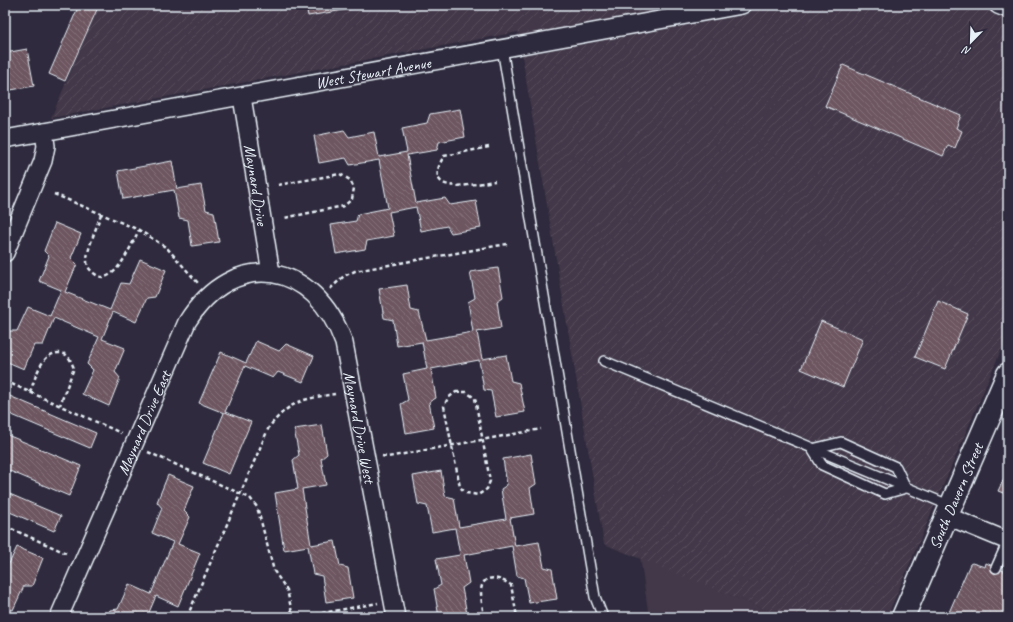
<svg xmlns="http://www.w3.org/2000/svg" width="1013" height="622" font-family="Caveat,sans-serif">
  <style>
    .built { fill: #423748 }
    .industrial { fill: url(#industrial-furrows) }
    .building { fill: url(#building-back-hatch); stroke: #e8f1f8 }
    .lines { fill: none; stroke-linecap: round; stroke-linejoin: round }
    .lane-casing { stroke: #e8f1f8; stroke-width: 12 }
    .street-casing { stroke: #e8f1f8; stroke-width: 20 }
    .secondary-casing { stroke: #e8f1f8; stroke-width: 25 }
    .path { stroke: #e8f1f8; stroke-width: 2.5; stroke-dasharray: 4 3; stroke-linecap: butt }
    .lane { stroke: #2f2a3d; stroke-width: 9 }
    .street { stroke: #2f2a3d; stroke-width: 17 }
    .secondary { stroke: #2f2a3d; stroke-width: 22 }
    .labels { text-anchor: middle; stroke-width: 3; stroke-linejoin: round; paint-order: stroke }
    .street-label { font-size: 16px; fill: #e8f1f8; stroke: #2f2a3d }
  </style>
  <defs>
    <pattern id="industrial-furrows" width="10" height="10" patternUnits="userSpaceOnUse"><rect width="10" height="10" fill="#423748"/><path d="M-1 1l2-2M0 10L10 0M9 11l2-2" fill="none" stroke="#544b5a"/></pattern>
    <pattern id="building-back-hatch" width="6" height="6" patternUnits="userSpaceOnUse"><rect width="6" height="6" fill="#6e5661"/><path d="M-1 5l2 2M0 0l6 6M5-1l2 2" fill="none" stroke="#836f78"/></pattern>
  </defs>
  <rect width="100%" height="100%" fill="#2f2a3d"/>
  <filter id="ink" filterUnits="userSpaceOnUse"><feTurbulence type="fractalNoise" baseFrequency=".025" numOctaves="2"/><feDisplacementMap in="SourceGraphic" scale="8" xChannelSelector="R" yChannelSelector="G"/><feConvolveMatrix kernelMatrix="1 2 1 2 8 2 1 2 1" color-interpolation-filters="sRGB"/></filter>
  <g filter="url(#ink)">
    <path class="built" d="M640 557 783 617H649Z"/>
    <path class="industrial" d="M99 5H1008V334L887 617H783L604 544 518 32 51 118Z"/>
    <g class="building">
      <path d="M79 5H99L65 81 49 74Z"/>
      <path d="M306 5H368V6L308 16Z"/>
      <path d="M27 49 34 86 5 91V53Z"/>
      <path d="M843 65 961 115 956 128 962 131 955 148 948 145 943 156 825 106Z"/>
      <path d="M460 109 465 137 439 142 437 150 407 155 416 203 445 198 450 205 476 201 481 228 451 233 447 226 421 231 416 207 389 212 394 236 367 241 365 249 336 254 331 225 356 221 358 214 388 208 379 160 350 165 346 158 319 163 314 136 344 130 349 137 374 132 379 157 407 152 402 128 427 123 430 114Z"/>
      <path d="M172 161 177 189 201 185 206 210 214 212 219 242 192 246 188 220 179 218 174 190 123 199 118 171Z"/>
      <path d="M55 223 81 234 71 258 77 264 65 292 110 310 121 283 129 284 140 259 166 270 155 297 147 298 136 322 113 312 102 339 125 348 115 372 120 378 109 406 82 394 93 370 87 364 99 337 54 318 43 345H34L24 369 5 361V342L10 331H17L28 307 50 316 61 290 39 281 49 256 44 251Z"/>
      <path d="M498 268 503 297 497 301 501 328 477 332 482 359 506 355 511 381 519 383 525 412 496 417 491 391 484 390 479 360 431 369 436 398 429 402 434 428 406 433 401 404 408 400 403 374 427 369 422 342 397 346 393 320 384 318 379 289 407 285 411 310 419 312 426 340 473 332 468 302 475 298 470 272Z"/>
      <path d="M938 301 968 314 945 369 915 357Z"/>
      <path d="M821 321 863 339 843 387 801 369Z"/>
      <path d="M256 341 279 351 286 344 314 356 303 382 278 372 273 378 245 366 225 412 251 422 229 474 203 463 224 413 199 403 221 352 246 363Z"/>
      <path d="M5 394 96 433 90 448 5 412Z"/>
      <path d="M322 425 327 454 321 459 326 485 302 489 311 545 335 541 340 566 348 568 353 598 326 602 322 576 313 574 308 546 284 550 275 493 298 489 293 460 299 455 294 429Z"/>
      <path d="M5 434 81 466 69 496 5 469Z"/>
      <path d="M531 454 536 484 530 488 534 514 510 518 515 546 539 542 544 567 552 569 557 599 529 603 524 578 517 576 512 546 464 555 469 583 462 588 467 614 439 617 434 589 441 585 436 559 460 555 455 528 432 532 427 506 418 504 413 476 441 471 445 496 454 498 459 527 506 519 501 489 507 485 503 459Z"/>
      <path d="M1008 470V495L998 491Z"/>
      <path d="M168 475 194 486 184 511 190 517 178 544 200 553 178 606 156 596 147 617H107L110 610 118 609 129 584 151 594 173 542 152 533 162 508 157 502Z"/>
      <path d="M5 492 61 516 54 531 5 510Z"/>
      <path d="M17 547 43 558 32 586H24L13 610 5 607V572Z"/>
      <path d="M972 563 985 567 986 563 1006 572 1008 571V617H947L970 564Z"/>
    </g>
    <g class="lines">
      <g class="lane-casing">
        <g id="lane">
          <path d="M502 48 595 597 603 617"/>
          <path d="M604 361 951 506"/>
          <path d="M841 442 896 467 906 488 885 494 822 465 812 449Z"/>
          <path d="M996 568 1008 541"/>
        </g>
      </g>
      <g class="street-casing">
        <g id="street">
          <path d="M998 5 1008 9"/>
          <path id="s1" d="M242 97 271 273"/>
          <path id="s2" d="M5 139 742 5"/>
          <path d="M5 253 43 161 46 146 44 132"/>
          <path d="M947 516 1008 541"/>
          <path id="s3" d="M59 617 187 322C234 247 315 261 344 343L396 617"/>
        </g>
      </g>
      <g class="secondary-casing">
        <g id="secondary">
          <path id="s4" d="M903 617 1008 374"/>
        </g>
      </g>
      <g class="path">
        <path d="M489 147 444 156C419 198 474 184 495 181"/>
        <path d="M278 185 340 174 350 180 354 188 352 199 344 206 284 218"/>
        <path d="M54 194 139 230 167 248 198 283"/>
        <path d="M101 214C98 224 86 252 87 261 87 267 90 270 95 274 114 289 132 243 139 230"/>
        <path d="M330 289 344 276 355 271 507 244"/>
        <path d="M5 381 121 433"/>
        <path d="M30 392C36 377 41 352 60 353 69 353 71 362 74 368L60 405"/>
        <path d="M456 392H466L475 398 490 481 487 489 478 495 466 493 460 487 444 406 448 398Z"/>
        <path d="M148 452 250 498 257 507 262 525 274 571 287 590 293 617"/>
        <path d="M382 456 388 457 541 429"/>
        <path d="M5 526 66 553"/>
        <path d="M5 533 8 527"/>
        <path d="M187 617 269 427C291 400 303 399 335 394"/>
        <path d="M301 617 378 603"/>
        <path d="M484 617C483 609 481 599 481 591 482 572 501 578 511 585L517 617"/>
        <path d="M556 617 575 611"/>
      </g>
      <use href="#lane" class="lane"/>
      <use href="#street" class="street"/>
      <use href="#secondary" class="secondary"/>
    </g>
  </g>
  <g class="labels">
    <g class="street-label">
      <text dy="6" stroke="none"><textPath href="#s2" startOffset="374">West Stewart Avenue</textPath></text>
      <text dy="6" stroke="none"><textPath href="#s1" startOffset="89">Maynard Drive</textPath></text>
      <text dy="6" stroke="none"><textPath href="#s3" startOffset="212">Maynard Drive East</textPath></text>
      <text dy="6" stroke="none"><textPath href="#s3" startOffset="616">Maynard Drive West</textPath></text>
      <text dy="6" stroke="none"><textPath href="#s4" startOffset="132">South Davern Street</textPath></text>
    </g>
  </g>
  <rect width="1013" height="622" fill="none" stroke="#2f2a3d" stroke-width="20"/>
  <rect x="10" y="10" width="993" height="602" fill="none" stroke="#e8f1f8" stroke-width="1.5" filter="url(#ink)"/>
  <g transform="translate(971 42) rotate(203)" stroke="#2f2a3d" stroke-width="3" paint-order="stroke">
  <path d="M0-3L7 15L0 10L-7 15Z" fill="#e8f1f8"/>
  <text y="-6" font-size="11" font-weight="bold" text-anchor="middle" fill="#e8f1f8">N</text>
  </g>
</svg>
